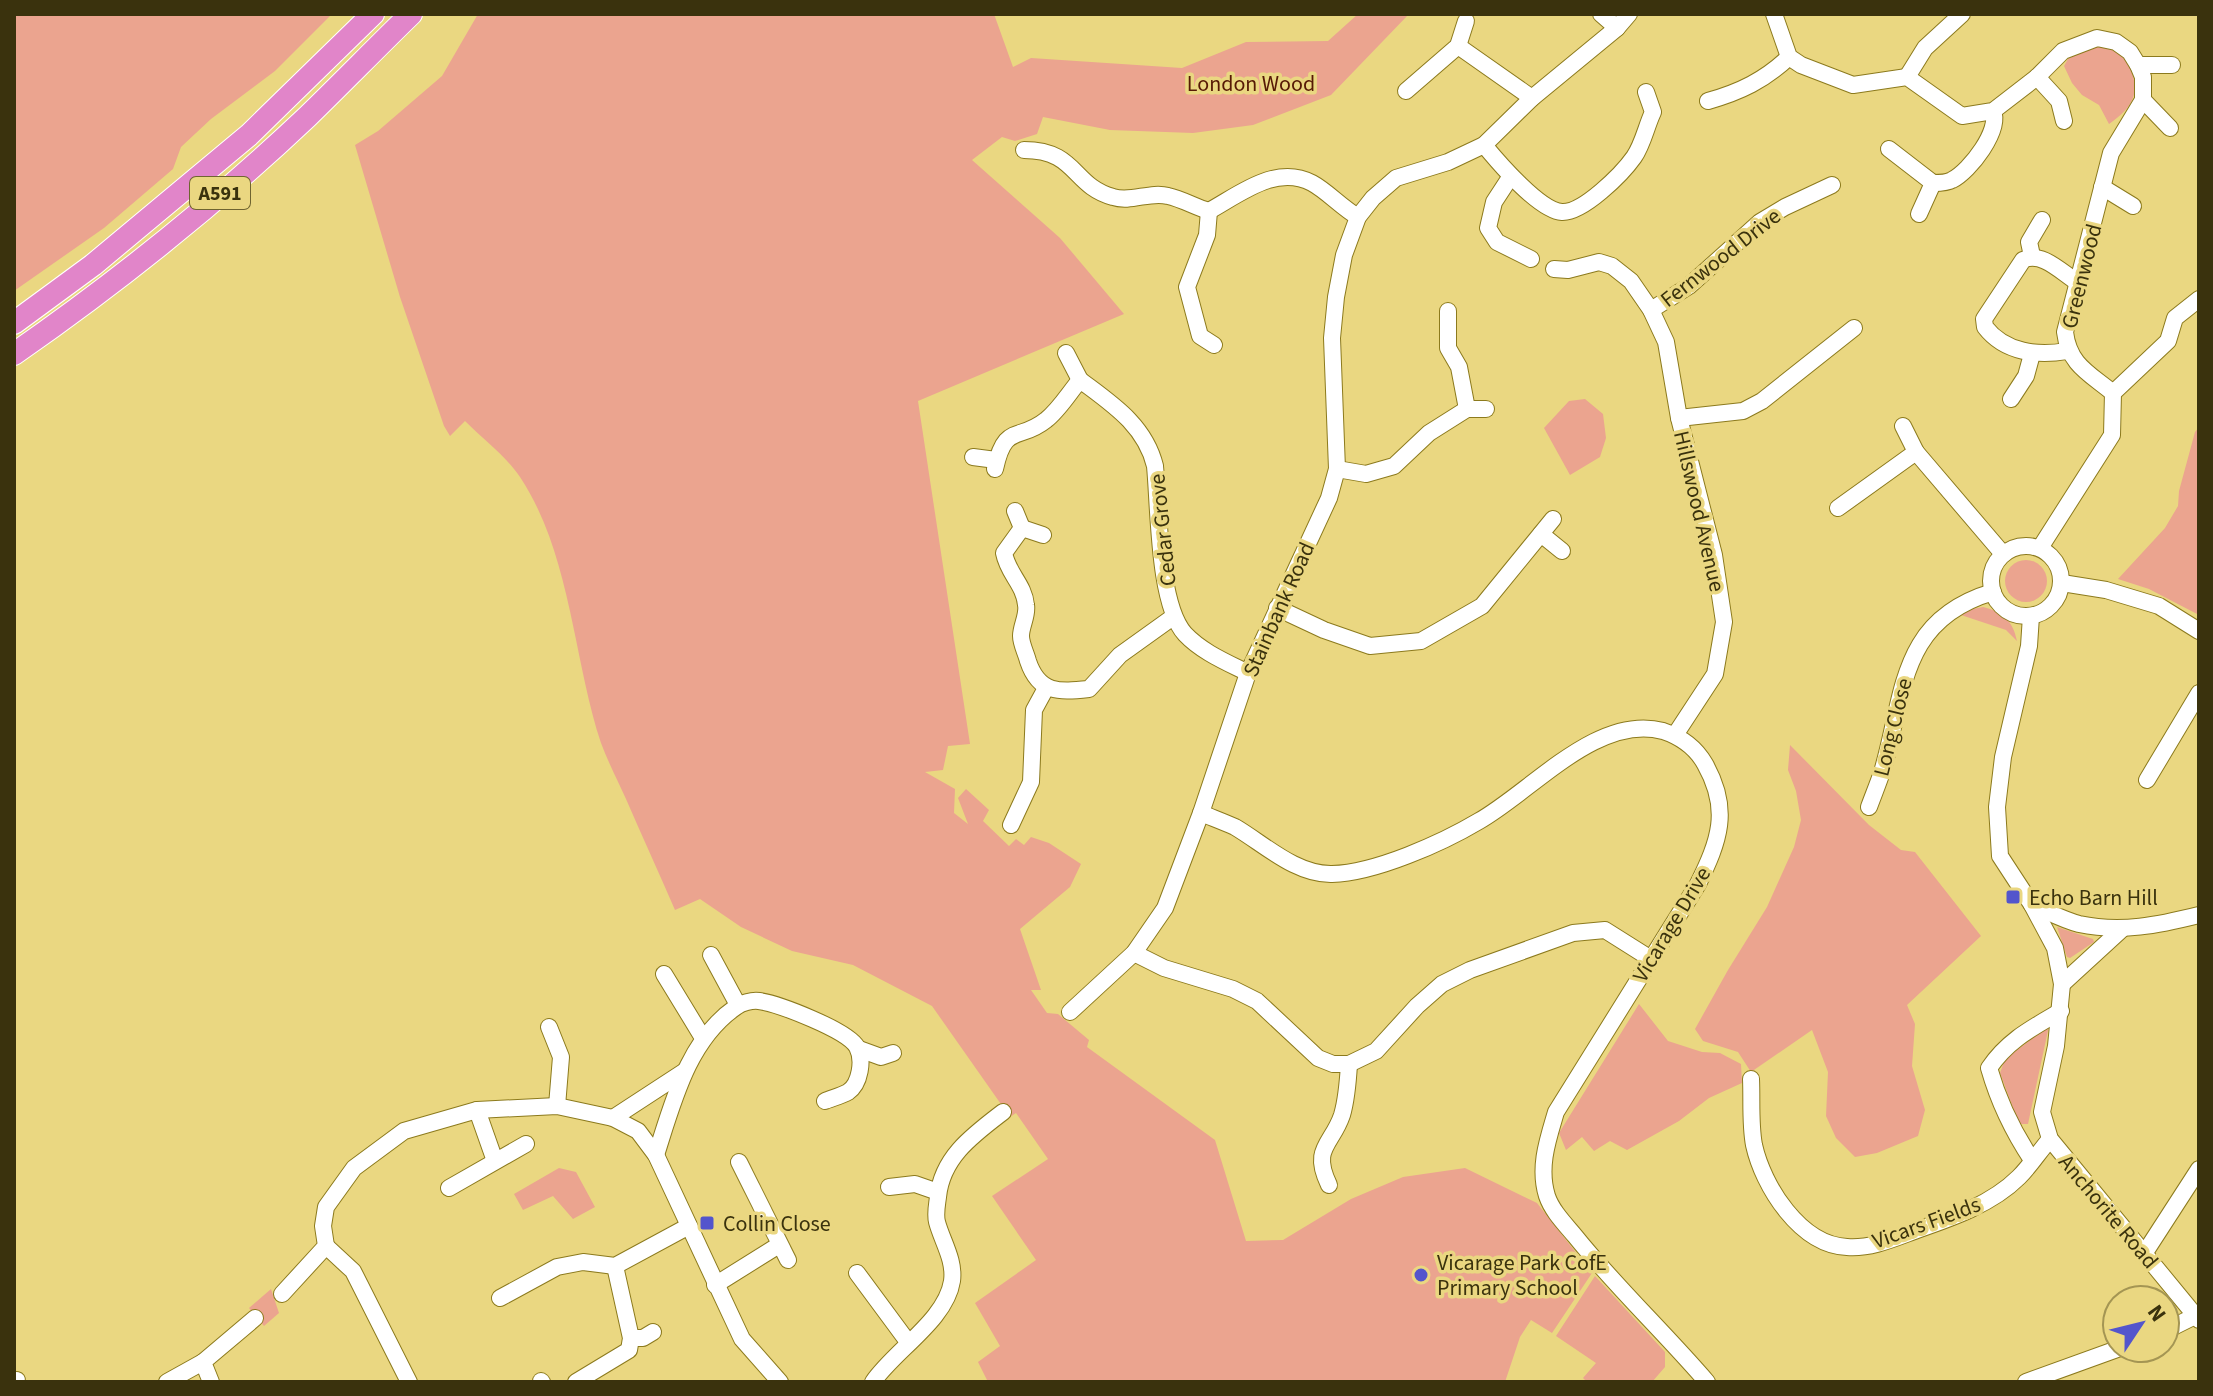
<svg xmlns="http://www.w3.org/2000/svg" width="2213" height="1396" font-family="'Source Sans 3',sans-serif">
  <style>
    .green { fill: #eba48f }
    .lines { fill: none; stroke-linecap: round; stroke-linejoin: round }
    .minor-casing { stroke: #8c7a1d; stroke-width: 18 }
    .highway-casing { stroke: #fff; stroke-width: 24 }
    .minor { stroke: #fff; stroke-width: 16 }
    .highway { stroke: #e185c9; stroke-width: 22 }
    .poi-dot { fill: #5355cc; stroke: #ead781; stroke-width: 3 }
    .labels { text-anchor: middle; stroke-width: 7; stroke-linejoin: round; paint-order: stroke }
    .shield { fill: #ead781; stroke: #6f6430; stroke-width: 2 }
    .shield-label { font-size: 20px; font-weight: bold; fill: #3a320d }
    .park-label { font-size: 22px; fill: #561905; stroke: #ead781 }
    .street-label { font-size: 22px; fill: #3a320d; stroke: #ead781 }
    .poi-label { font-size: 22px; fill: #3a320d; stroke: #ead781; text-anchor: start }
  </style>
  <rect width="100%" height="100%" fill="#ead781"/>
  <g class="green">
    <path d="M14 14H332L275 71 211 119 181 147 173 169 104 228 14 291Z"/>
    <path d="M478 14H994L1013 67 1031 58 1182 68 1246 42 1328 41 1358 14H1409L1331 95 1253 125 1193 133 1110 130 1043 117 1037 134 1015 141 1002 137 972 160 1060 238 1124 314 918 401 970 744 948 746 943 770 925 772 955 789 954 813 968 824 958 798 966 789 989 810 983 821 1009 846 1016 839 1024 845 1031 837 1049 843 1081 864 1070 887 1020 929 1041 990H1031L1047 1013 1058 1014 1089 1040 1087 1047 1215 1140 1246 1241 1283 1240 1351 1199 1403 1177 1465 1168 1537 1203 1592 1273 1552 1333 1531 1320 1520 1337 1505 1382H988L978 1362 1000 1346 975 1303 1036 1260 992 1196 1048 1159 1016 1113 1010 1117 932 1006 853 965 792 951 741 927 700 899 675 910C659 873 642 836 626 799 618 781 608 762 601 743 573 658 571 554 520 477 505 455 484 440 465 421L450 436 444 426 400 297 355 145 378 131 442 76Z"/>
    <path d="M2093 46C2098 47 2106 47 2112 49 2119 52 2126 59 2129 66 2142 93 2132 108 2109 124L2099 105 2082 95 2072 83 2064 66 2068 59Z"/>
    <path d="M1585 399 1603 414 1606 438 1600 457 1570 475 1544 428 1569 401Z"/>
    <path d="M2199 427V615L2149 589 2118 579 2165 528 2178 506 2179 491 2195 432Z"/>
    <circle cx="2026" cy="581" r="21"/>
    <path d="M1983 607C2003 612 2013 621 2017 641L2006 630 1961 615 1973 609Z"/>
    <path d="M1790 745 1869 825 1901 850 1915 852 1981 936 1907 1005 1915 1024 1912 1066 1925 1110 1918 1136 1877 1153 1855 1157 1836 1138 1826 1116 1828 1072 1812 1030 1751 1072 1738 1052 1703 1041 1695 1029 1728 970 1767 907 1794 847 1801 820 1796 791 1788 770Z"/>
    <path d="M2057 927 2093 939 2094 942 2070 958 2067 957Z"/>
    <path d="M1639 1004 1668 1041 1702 1052 1720 1053 1741 1064 1742 1083 1709 1098 1679 1121 1627 1150 1610 1141 1594 1151 1582 1137 1566 1150 1559 1133Z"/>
    <path d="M2049 1026 2028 1124H2019L2000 1073 2005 1059Z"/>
    <path d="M559 1168 576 1172 595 1207 573 1219 553 1196 523 1210 514 1194Z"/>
    <path d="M1595 1276 1665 1352V1367L1652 1382H1587L1583 1378 1596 1363 1556 1336Z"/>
    <path d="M271 1289 279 1313 264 1326 249 1308Z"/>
  </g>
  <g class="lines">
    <g class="minor-casing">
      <g id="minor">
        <path d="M1601 14 1617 28"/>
        <path d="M1774 14 1789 57 1801 65 1853 85 1907 77 1962 116 1993 111 2037 77 2063 51 2097 38 2116 42 2130 52 2138 65 2143 77V100L2111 153 2065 332C2069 365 2089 373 2113 393"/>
        <path d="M1458 46 1532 98"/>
        <path d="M2138 65H2172"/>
        <path d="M1907 77 1925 48 1962 14"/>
        <path d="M2037 77 2059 101 2064 121"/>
        <path d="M1406 91 1458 46 1466 21"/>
        <path d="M2143 100 2170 128"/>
        <path d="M1708 101C1740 92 1765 80 1789 57"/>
        <path d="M1484 145C1498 162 1540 211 1562 212 1583 213 1622 174 1634 157 1643 144 1646 127 1653 112L1646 92"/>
        <path d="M1889 149 1933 183C1939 183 1947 183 1952 180 1970 171 2001 130 1993 111"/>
        <path d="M1024 150C1077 150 1072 186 1113 197 1131 203 1150 191 1168 196 1182 199 1195 207 1209 211 1240 194 1276 164 1312 183 1327 191 1341 207 1358 217"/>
        <path d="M1511 176 1494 202 1488 228 1497 242 1531 259"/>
        <path d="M2102 187 2133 206"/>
        <path d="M1209 211 1207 235 1187 287 1200 336 1214 345"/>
        <path d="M1919 214 1933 183"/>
        <path d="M2032 256 2029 242 2042 220"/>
        <path d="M1554 269 1568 270 1599 262 1612 266 1631 281 1651 310 1666 342 1679 418 1714 555 1724 622 1715 674 1675 735"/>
        <path d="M1651 310 1689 286 1760 222 1785 207 1832 185"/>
        <path d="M2067 351C2038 356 2005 353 1985 327L1984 319 2023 260C2042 251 2061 272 2077 282"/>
        <path d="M1066 353 1080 380"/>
        <path d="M2011 399 2026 376 2032 354"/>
        <path d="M1467 409H1486"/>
        <path d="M1679 418 1743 411 1762 401 1854 328"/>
        <path d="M1903 426 1916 452 2003 554"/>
        <path d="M973 457 996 460"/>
        <path d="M995 469C1005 422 1019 442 1046 420 1059 410 1069 393 1080 380 1112 404 1145 425 1155 466 1159 507 1158 604 1185 634 1202 652 1226 662 1248 673"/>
        <path d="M1337 469 1366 474 1394 466 1429 433 1467 409 1459 367 1448 348V311"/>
        <path d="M1838 508 1916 452"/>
        <path d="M1015 511 1022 528 1004 553C1008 574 1024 584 1026 605 1028 615 1021 626 1021 636 1021 644 1026 653 1028 661 1039 694 1059 692 1089 689L1120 655 1173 617"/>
        <path d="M1022 528 1043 535"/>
        <path d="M1541 534 1562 551"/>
        <circle cx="2026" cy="581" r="35"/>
        <path d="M2040 548 2112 435 2113 393 2168 341 2175 318 2199 299"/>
        <path d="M2062 583 2106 590 2159 606 2199 631"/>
        <path d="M1277 608 1324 630 1370 646 1421 641 1482 606 1553 519"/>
        <path d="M2031 616 2029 646 2003 757 1997 807 2000 856 2032 905 2055 948 2062 984 2056 1046 2042 1112 2050 1139 2199 1320"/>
        <path d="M2147 780 2199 693"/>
        <path d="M1869 807C1873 796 1878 784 1882 772 1905 695 1898 620 1993 592"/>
        <path d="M1201 813C1213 818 1224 822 1235 827 1264 844 1296 875 1332 874 1375 873 1442 843 1479 821 1532 791 1598 713 1663 731 1681 737 1696 748 1705 764 1731 810 1719 841 1698 884L1556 1112C1548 1139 1538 1167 1547 1196 1552 1211 1565 1224 1575 1236 1616 1287 1664 1332 1707 1382"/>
        <path d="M1011 825 1031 782 1034 710 1046 688"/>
        <path d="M2032 905C2047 911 2063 920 2079 924 2121 933 2159 925 2199 915"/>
        <path d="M1134 953 1164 968 1233 989 1257 1001 1318 1058 1333 1064H1349L1376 1051 1417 1006 1442 984 1470 970 1573 933 1605 930 1651 959"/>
        <path d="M711 955 738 1005"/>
        <path d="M664 974 703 1038"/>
        <path d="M2062 984 2122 929"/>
        <path d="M1070 1012 1134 953 1165 908 1201 813 1248 673 1329 498 1337 469 1332 338 1336 297 1344 255 1358 217 1373 198 1396 178 1448 162 1484 145 1532 98 1617 28 1629 14"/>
        <path d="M549 1027 561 1057 557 1106"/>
        <path d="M859 1049 881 1057 893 1053"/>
        <path d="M1751 1079C1752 1100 1750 1124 1754 1145 1763 1186 1800 1245 1847 1247 1871 1249 1895 1238 1917 1230 1952 1218 1992 1204 2019 1177 2030 1166 2039 1152 2050 1139"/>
        <path d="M477 1110 495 1161"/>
        <path d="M613 1118 685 1071"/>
        <path d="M656 1155C673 1102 688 1040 736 1007 741 1003 752 1000 759 1001 779 1004 847 1030 857 1047 864 1060 860 1084 848 1092 841 1096 832 1098 825 1101"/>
        <path d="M2032 1160C2012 1130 1999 1103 1989 1068 2008 1040 2032 1028 2061 1011"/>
        <path d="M739 1162 788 1260"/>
        <path d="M1329 1185C1311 1148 1332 1145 1342 1115 1347 1098 1348 1081 1349 1064"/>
        <path d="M889 1187 915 1184 938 1192"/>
        <path d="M449 1188 526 1144"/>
        <path d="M326 1246 353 1271 409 1382"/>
        <path d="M2144 1254 2199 1169"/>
        <path d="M857 1273 908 1342"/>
        <path d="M715 1285 779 1245"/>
        <path d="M282 1294 326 1246 323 1226 326 1207 354 1168 404 1131 477 1110 557 1106 613 1118 638 1131 656 1155 742 1339 780 1382"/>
        <path d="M500 1298 557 1267 583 1262 615 1266 689 1226"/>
        <path d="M2165 1331 2195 1316"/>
        <path d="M631 1338H643L653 1332"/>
        <path d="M541 1381 542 1382"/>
        <path d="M14 1382 17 1380"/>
        <path d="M167 1382 203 1362"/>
        <path d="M211 1382 203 1362 255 1318"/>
        <path d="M576 1382 629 1350 631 1338 615 1266"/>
        <path d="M873 1382C895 1350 946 1320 952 1281 955 1260 942 1241 937 1222 935 1214 937 1205 938 1197 942 1157 973 1135 1003 1112"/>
        <path d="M2026 1382 2120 1348"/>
      </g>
    </g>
    <g class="highway-casing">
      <g id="highway">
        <path d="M14 323 93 265 249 135 373 14"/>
        <path d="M14 354C116 283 216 203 307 117 342 83 376 48 411 14"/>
      </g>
    </g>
    <use href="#minor" class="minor"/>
    <use href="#highway" class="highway"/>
  </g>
  <g class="poi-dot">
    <rect x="2005" y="889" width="16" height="16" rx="4"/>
    <rect x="699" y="1215" width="16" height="16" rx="4"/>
    <circle cx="1421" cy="1275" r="8"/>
  </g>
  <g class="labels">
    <rect class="shield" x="190" y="177" width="60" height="32" rx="6"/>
    <g class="shield-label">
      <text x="220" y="200">A591</text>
    </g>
    <g class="park-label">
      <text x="1251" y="91">London Wood</text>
    </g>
    <g class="street-label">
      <text transform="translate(1720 257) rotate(-38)" y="8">Fernwood Drive</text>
      <text transform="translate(2081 276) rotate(-76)" y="8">Greenwood</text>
      <text transform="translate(1700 511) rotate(77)" y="8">Hillswood Avenue</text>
      <text transform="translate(1162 530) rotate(-96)" y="8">Cedar Grove</text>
      <text transform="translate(1278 609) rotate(-66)" y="8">Stainbank Road</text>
      <text transform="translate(1892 727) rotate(-76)" y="8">Long Close</text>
      <text transform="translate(1671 924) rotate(-59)" y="8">Vicarage Drive</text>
      <text transform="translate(2109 1211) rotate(50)" y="8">Anchorite Road</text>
      <text transform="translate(1926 1222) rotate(-20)" y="8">Vicars Fields</text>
    </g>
    <g class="poi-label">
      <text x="2029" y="905">Echo Barn Hill</text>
      <text x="723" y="1231">Collin Close</text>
      <text x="1437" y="1270">Vicarage Park CofE<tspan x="1437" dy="25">Primary School</tspan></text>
    </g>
  </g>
  <rect width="2213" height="1396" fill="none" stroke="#3a320d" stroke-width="32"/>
  <g transform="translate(2141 1324) rotate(55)"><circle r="38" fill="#ead781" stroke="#a49553" stroke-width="2"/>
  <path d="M0-6L14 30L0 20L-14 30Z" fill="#5355cc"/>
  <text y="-12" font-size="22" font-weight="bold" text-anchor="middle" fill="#3a320d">N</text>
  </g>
</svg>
